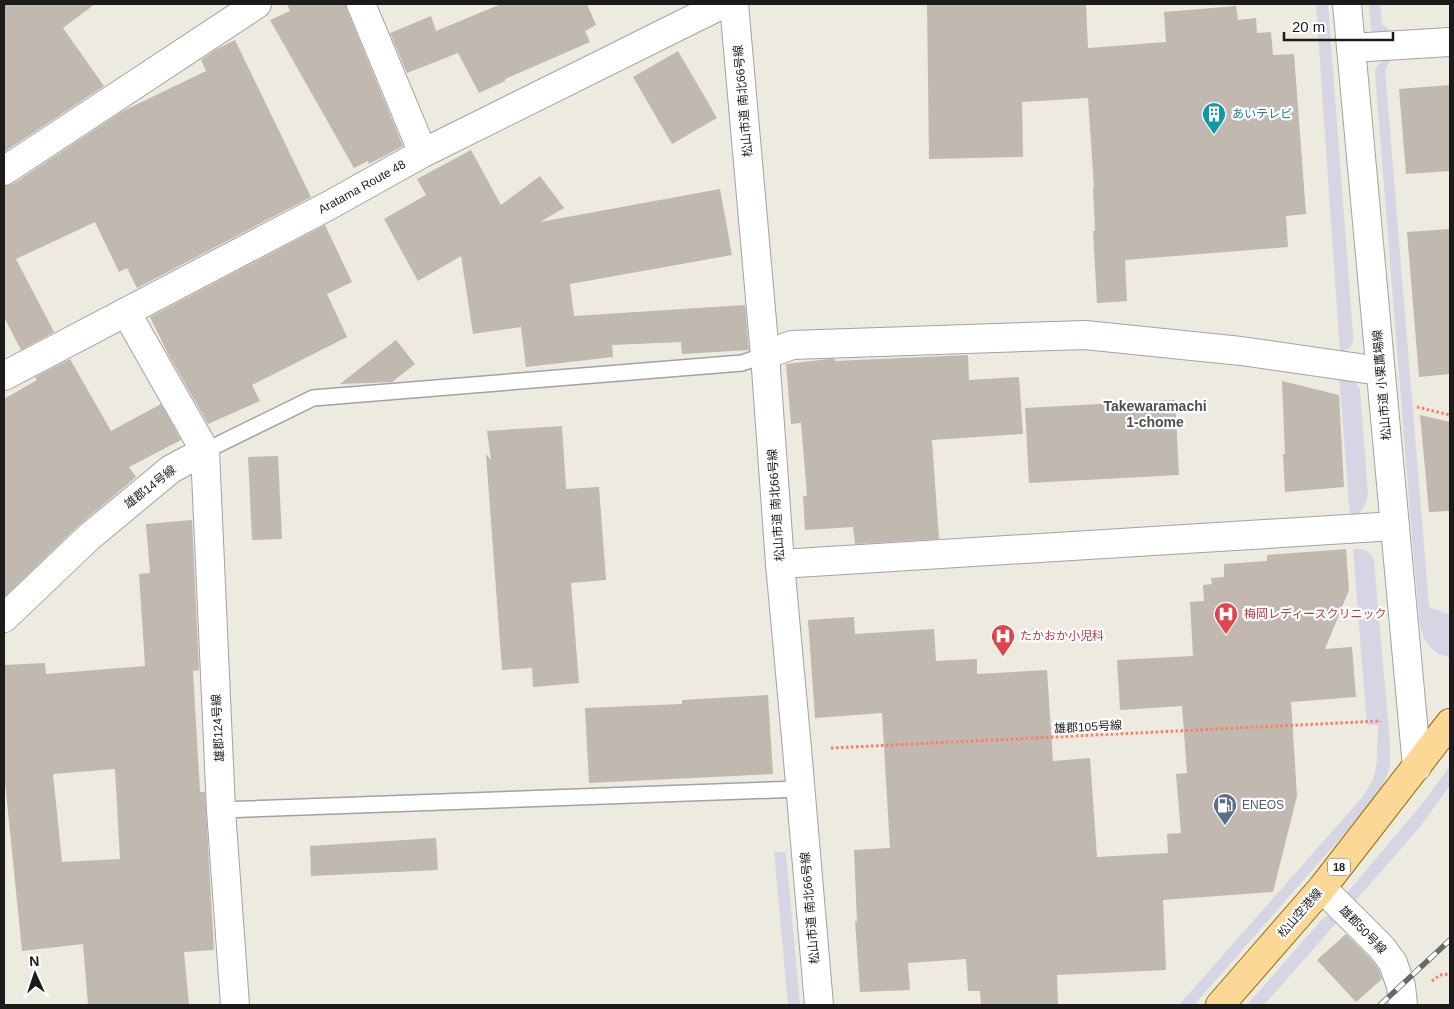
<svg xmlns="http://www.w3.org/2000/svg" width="1454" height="1009" font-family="Arial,'Noto Sans JP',sans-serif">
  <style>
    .plaza { fill: #d6d5e3 }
    .building { fill: #c1b8b0; fill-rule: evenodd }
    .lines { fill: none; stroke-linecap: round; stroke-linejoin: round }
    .service-casing { stroke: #a2a2a2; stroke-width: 18 }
    .minor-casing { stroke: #a2a2a2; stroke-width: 30 }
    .tertiary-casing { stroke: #a2a2a2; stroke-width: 30 }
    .primary-casing { stroke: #926d00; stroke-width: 30 }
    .path { stroke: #fa7f65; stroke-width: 3; stroke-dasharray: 2.5 2.5; stroke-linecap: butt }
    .service { stroke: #fff; stroke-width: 15 }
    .minor { stroke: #fff; stroke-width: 28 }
    .tertiary { stroke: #fff; stroke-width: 28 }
    .primary { stroke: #fcd897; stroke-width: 28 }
    .rail-casing { stroke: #696969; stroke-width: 5.5 }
    .rail { stroke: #fff; stroke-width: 4; stroke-dasharray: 11; stroke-linecap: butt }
    .labels { text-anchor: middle; stroke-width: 4.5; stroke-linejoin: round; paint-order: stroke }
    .shield { fill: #fff; stroke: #5f5f5f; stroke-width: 1 }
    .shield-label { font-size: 11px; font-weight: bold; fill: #1b1b1b }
    .street-label { font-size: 12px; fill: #1b1b1b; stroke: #fff }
    .culture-label { font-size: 12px; fill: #0d838f; stroke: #fff; text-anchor: start }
    .health-label { font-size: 12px; fill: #be3a42; stroke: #fff; text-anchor: start }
    .service-label { font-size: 12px; fill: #4e5e75; stroke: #fff; text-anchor: start }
    .neighbourhood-label { font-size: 14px; font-weight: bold; fill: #4e4e4e; stroke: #fff }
  </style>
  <rect width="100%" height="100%" fill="#edeae0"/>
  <g class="plaza">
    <path d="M1316 4H1328L1353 335V341L1350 348 1340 353Z"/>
    <path d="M1369 4H1380L1382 24 1393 33 1374 35 1371 29Z"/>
    <path d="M1394 55 1385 70 1429 607 1450 615V657L1438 654 1429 646 1424 638 1420 626 1411 525 1375 72 1376 68 1379 64Z"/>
    <path d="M1339 376 1353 380 1360 389 1368 494 1364 507 1359 513 1350 515Z"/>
    <path d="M1353 549H1361L1367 551 1371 555 1374 561 1390 744V765L1387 776 1379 794 1194 1005H1179L1359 801 1368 789 1374 777 1377 761 1378 725H1367Z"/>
    <path d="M1450 766V785L1420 827 1350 907 1345 896 1347 893 1422 804Z"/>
    <path d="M774 852H785L786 855 800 1005H788Z"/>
    <path d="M1328 915H1331L1338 921 1264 1005H1247L1324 917Z"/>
  </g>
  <g class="building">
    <path d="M4 4H95L63 28 104 86 4 152Z"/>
    <path d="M287 4H346L347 10 403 146 369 164 368 161 354 168 270 20 290 11Z"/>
    <path d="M501 4H587L596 25 585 31 590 42 505 79V81L479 93 458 53 407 73 390 33 431 16 436 31Z"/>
    <path d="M927 4H1086L1088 48 1166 42 1164 12 1236 6 1238 20 1256 18 1257 33 1271 32 1273 55 1294 54 1306 214 1286 216 1288 247 1125 260 1127 301 1097 303 1093 231H1095L1093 187H1094L1088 98 1022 102 1023 157 929 159Z"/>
    <path d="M235 40 311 197 137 288 127 268 119 272 95 222 16 259 54 332 21 350 4 317V186L13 184 123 111 206 71 201 60 217 49Z"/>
    <path d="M678 51 717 118 672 144 633 77Z"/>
    <path d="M1450 85V171L1406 174 1399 89Z"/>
    <path d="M471 150 501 205 540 176 564 208 540 222 720 189 732 255 570 284 574 316 745 305 749 350 682 354 681 342 612 345 613 357 526 367 521 327 473 334 461 256 418 281 384 219 426 195 417 179Z"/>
    <path d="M325 225 352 282 327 294 347 337 252 385 260 401 208 424 168 354 150 317Z"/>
    <path d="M1450 229V374L1419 377 1407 232Z"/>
    <path d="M396 340 415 364 392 382 340 384Z"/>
    <path d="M968 355 969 380 1019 377 1023 434 932 440 939 539 855 544 853 527 805 530 803 496H807L801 423 791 424 786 364 829 359H835V361Z"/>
    <path d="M70 359 111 431 161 404 181 440 129 467 136 477 78 526 4 597V399L37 380 35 377Z"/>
    <path d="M1282 381 1339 395 1344 487 1285 492 1283 454H1285Z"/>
    <path d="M1175 400 1179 475 1029 483 1025 408Z"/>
    <path d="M1420 415 1450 422V511L1429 512Z"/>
    <path d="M562 426 566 489 599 487 606 580 571 583 579 683 533 687 532 668 502 670 486 454 491 460 487 431Z"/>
    <path d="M278 456 282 539 252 540 248 457Z"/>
    <path d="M192 520 199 670 193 671 200 792H205L214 950 184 952 189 1005H88L83 944 22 951 4 772V665L45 663 46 674 145 666 139 574 150 573 146 524ZM115 769 120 859 62 862 53 774Z"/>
    <path d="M1346 549 1349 590 1325 649 1352 647 1356 697 1291 702 1297 796 1273 892 1163 900 1166 970 1057 975 1058 1005H981L980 991H968L966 959 908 963 910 990 860 992 855 921H857L854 850 890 848 882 713 815 718 808 620 854 617 855 634 934 629 936 661 977 659V674L1047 670 1053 761 1090 758 1097 857 1168 853 1167 834 1181 833 1176 774 1187 773 1182 706 1120 710 1117 660 1193 656 1190 602 1204 601 1203 585 1212 584 1211 578 1224 577V564L1267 561V555Z"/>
    <path d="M768 695 773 774 589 783 585 708 682 704V700Z"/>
    <path d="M436 838 438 870 311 876 310 846Z"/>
    <path d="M1346 934 1370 958 1379 970 1382 979 1356 1002 1317 960Z"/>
  </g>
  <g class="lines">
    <g class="service-casing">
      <g id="service">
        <path d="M205 451 313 398 742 363 765 355"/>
        <path d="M221 810 800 789"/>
      </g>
    </g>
    <g class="minor-casing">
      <g id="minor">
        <path d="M361 4 423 153"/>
        <path d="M1351 48 1450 42"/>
        <path d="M4 171 257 4"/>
        <path d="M765 355 792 345 1085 335 1241 351 1380 371"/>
        <path d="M4 376 328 206 423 153 723 4"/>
        <path d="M205 451 221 810 235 1005"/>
        <path d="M780 564 1395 526"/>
        <path d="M4 618 89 537 171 469 205 451 126 312"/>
        <path d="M1322 888 1382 948 1393 963 1401 986 1403 1005"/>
      </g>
    </g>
    <g class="tertiary-casing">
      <g id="tertiary">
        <path d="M734 4 765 355 780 564 797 749 819 1005"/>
        <path d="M1347 4 1417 767"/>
      </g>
    </g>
    <g class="primary-casing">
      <path id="primary" d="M1220 1005 1322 888 1450 723"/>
    </g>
    <g class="path">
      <path d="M1417 407 1450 415"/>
      <path d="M831 748 1380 721V722"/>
      <path d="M1432 981 1440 975 1450 974"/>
    </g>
    <use href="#service" class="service"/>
    <use href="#minor" class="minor"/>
    <use href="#tertiary" class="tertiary"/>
    <use href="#primary" class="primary"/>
    <g class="rail-casing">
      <path id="rail" d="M1380 1005 1450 940"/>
    </g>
    <use href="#rail" class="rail"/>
  </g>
  <defs>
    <g id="building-pin" transform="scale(1.25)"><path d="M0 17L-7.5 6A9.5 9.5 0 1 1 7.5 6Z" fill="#0f9aa8" stroke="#fff"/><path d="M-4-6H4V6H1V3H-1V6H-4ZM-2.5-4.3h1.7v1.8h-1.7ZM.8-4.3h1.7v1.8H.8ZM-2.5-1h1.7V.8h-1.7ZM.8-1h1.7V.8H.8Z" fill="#fff"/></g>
    <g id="hospital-pin" transform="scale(1.25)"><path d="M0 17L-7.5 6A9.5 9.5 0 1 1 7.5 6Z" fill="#e0444e" stroke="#fff"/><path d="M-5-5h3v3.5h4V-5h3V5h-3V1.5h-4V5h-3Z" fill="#fff"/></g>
    <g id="fuel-pin" transform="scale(1.25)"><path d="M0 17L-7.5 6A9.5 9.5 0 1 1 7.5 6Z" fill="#5c6f8a" stroke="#fff"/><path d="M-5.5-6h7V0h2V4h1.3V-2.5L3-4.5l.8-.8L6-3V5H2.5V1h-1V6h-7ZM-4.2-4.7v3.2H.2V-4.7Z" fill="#fff"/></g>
  </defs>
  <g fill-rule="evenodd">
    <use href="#building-pin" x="1214" y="114"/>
    <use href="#hospital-pin" x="1226" y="614"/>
    <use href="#hospital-pin" x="1003" y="636"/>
    <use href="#fuel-pin" x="1225" y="805"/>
  </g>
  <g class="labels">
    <rect class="shield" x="1328" y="858.5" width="22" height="17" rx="4"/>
    <g class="shield-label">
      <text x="1339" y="871">18</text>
    </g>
    <g class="street-label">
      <text transform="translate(743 101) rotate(-95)" y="4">松山市道 南北66号線</text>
      <text transform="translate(362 187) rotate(-29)" y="4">Aratama Route 48</text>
      <text transform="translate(1382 385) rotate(-95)" y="4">松山市道 小栗鷹場線</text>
      <text transform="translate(150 487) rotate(-38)" y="4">雄郡14号線</text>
      <text transform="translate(776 505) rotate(-94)" y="4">松山市道 南北66号線</text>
      <text transform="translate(1088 727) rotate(-3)" y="4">雄郡105号線</text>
      <text transform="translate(218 728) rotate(-93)" y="4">雄郡124号線</text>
      <text transform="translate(810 908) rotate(-95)" y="4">松山市道 南北66号線</text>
      <text transform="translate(1300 913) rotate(-49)" y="4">松山空港線</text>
      <text transform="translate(1363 930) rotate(46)" y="4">雄郡50号線</text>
    </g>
    <g class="culture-label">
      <text x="1232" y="118">あいテレビ</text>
    </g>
    <g class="health-label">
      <text x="1244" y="618">梅岡レディースクリニック</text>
      <text x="1020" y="640">たかおか小児科</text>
    </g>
    <g class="service-label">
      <text x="1242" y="809">ENEOS</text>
    </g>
    <g class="neighbourhood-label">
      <text x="1155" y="411">Takewaramachi<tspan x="1155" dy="16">1-chome</tspan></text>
    </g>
  </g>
  <rect width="1454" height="1009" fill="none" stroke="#1b1b1b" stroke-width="10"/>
  <g transform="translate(35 974) rotate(357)" stroke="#ffffff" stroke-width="4" paint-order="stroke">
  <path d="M0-4L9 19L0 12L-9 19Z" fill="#1b1b1b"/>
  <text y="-8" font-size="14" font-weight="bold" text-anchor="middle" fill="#1b1b1b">N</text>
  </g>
  <path d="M1284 32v8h109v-8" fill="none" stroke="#1b1b1b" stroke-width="2.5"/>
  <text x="1292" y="32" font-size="15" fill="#1b1b1b" stroke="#ffffff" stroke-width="4" paint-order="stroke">20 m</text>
</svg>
